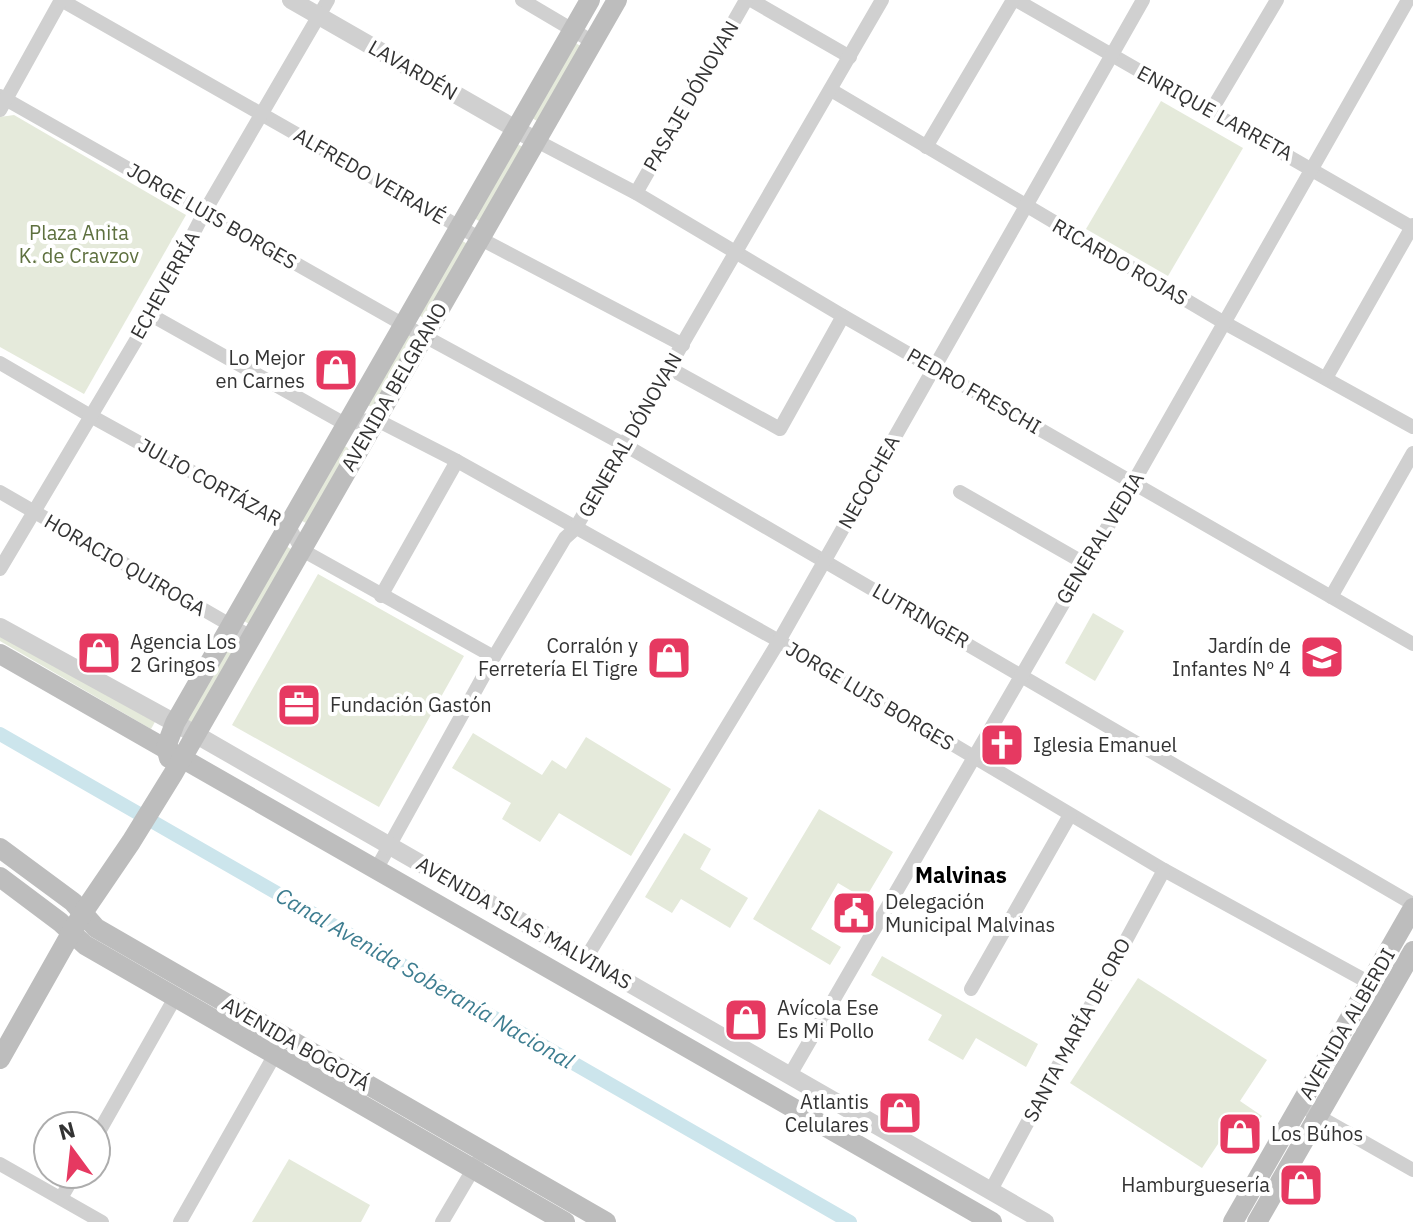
<svg xmlns="http://www.w3.org/2000/svg" width="1413" height="1222" font-family="'IBM Plex Sans',sans-serif">
  <style>
    .green { fill: #e5eadb }
    .lines { fill: none; stroke-linecap: round; stroke-linejoin: round }
    .canal { stroke: #cce5ec; stroke-width: 14 }
    .minor { stroke: #d0d0d0; stroke-width: 14 }
    .tertiary { stroke: #d0d0d0; stroke-width: 18 }
    .secondary { stroke: #bdbdbd; stroke-width: 20 }
    .labels { text-anchor: middle; stroke-width: 8; stroke-linejoin: round; paint-order: stroke }
    .street-label { font-size: 20px; fill: #333; stroke: #fff }
    .park-label { font-size: 20px; fill: #5e703f; stroke: #fff }
    .poi-label { font-size: 20px; fill: #333; stroke: #fff; text-anchor: start }
    .neighbourhood-label { font-size: 22px; font-weight: bold; fill: #000; stroke: #fff }
    .water-label { font-size: 22px; font-style: italic; fill: #3d7d90; stroke: #fff }
  </style>
  <rect width="100%" height="100%" fill="#fff"/>
  <g class="green">
    <path d="M574 42 582 47 539 122 530 117Z"/>
    <path d="M1161 101 1243 148 1168 276 1086 229Z"/>
    <path d="M14 115 186 215 84 394 0 347V117Z"/>
    <path d="M517 144 525 148 482 223 474 218Z"/>
    <path d="M461 240 469 245 426 319 418 315Z"/>
    <path d="M407 334 415 339 375 409 366 404Z"/>
    <path d="M341 444 350 449 306 523 298 519Z"/>
    <path d="M286 546 294 551 251 625 242 620Z"/>
    <path d="M318 574 464 656 379 807 232 725Z"/>
    <path d="M1093 613 1124 631 1095 681 1065 663Z"/>
    <path d="M0 635 156 720 151 729 0 641Z"/>
    <path d="M234 637 242 642 194 725 185 720Z"/>
    <path d="M473 733 542 775 552 760 566 769 586 737 671 789 631 856 559 813 540 842 502 819 511 803 452 768Z"/>
    <path d="M819 809 893 852 865 899 838 883 811 929 841 947 830 965 753 919Z"/>
    <path d="M684 833 711 849 700 869 748 898 730 928 681 899 672 913 645 897Z"/>
    <path d="M882 956 1038 1044 1026 1067 976 1038 963 1060 928 1040 942 1015 871 975Z"/>
    <path d="M1138 978 1267 1060 1240 1101 1262 1116 1250 1134 1232 1123 1202 1168 1070 1083Z"/>
    <path d="M289 1159 370 1205 361 1222H252Z"/>
  </g>
  <g class="lines">
    <path class="canal" d="M0 734 850 1222"/>
    <g class="minor">
      <path d="M61 0 479 238 683 345"/>
      <path d="M522 0 593 42"/>
      <path d="M751 0 850 57"/>
      <path d="M1016 0 1413 228"/>
      <path d="M831 90 1223 322 1413 427"/>
      <path d="M0 96 404 325 623 444 1413 904"/>
      <path d="M0 110 61 0"/>
      <path d="M1211 111 1277 0"/>
      <path d="M535 140 636 193 843 316 1413 644"/>
      <path d="M926 147 1013 0"/>
      <path d="M636 193 746 0"/>
      <path d="M151 315 345 424 375 419 457 461 779 641 1164 870 1388 993"/>
      <path d="M0 363 89 415 288 525 302 550 494 657"/>
      <path d="M669 368 780 429 843 316"/>
      <path d="M1326 378 1413 225"/>
      <path d="M0 492 251 637"/>
      <path d="M960 492 1084 563"/>
      <path d="M0 569 151 315 205 211 328 0"/>
      <path d="M381 596 457 461"/>
      <path d="M1331 597 1413 453"/>
      <path d="M377 868 494 657 565 538 575 529 882 0"/>
      <path d="M586 958 779 641 1143 0"/>
      <path d="M971 989 1070 815"/>
      <path d="M790 1075 1133 483 1408 0"/>
      <path d="M1311 1112 1413 1170"/>
      <path d="M96 1137 176 996"/>
      <path d="M0 1164 102 1222"/>
      <path d="M991 1190 1164 870"/>
      <path d="M61 1198 75 1174"/>
      <path d="M180 1222 278 1049"/>
      <path d="M442 1222 478 1161"/>
    </g>
    <g class="tertiary">
      <path d="M291 0 535 140"/>
      <path d="M0 627 195 734 1045 1222"/>
    </g>
    <g class="secondary">
      <path d="M0 654 992 1222"/>
      <path d="M169 758 166 747 175 723 590 0"/>
      <path d="M0 848 73 902 96 928 606 1222"/>
      <path d="M0 877 60 922 85 945 565 1222"/>
      <path d="M0 1059 82 914 131 842 173 774 617 0"/>
      <path d="M1233 1222 1413 908"/>
      <path d="M1257 1222 1413 951"/>
    </g>
  </g>
  <defs>
    <g id="shop-square" transform="scale(2.3)"><rect x="-9" y="-9" width="18" height="18" rx="4" fill="#e63961" stroke="#fff"/><path d="M-5-2.5h2.3a2.7 3.5 0 0 1 5.4 0H5L5.5 6h-11ZM-1.5-2.5h3a1.5 2.3 0 0 0-3 0Z" fill="#fff"/></g>
    <g id="school-square" transform="scale(2.3)"><rect x="-9" y="-9" width="18" height="18" rx="4" fill="#e63961" stroke="#fff"/><path d="M0-5L7-2L0 1L-7-2ZM-4 1L0 2.5L4 1V4Q0 6-4 4Z" fill="#fff"/></g>
    <g id="office-square" transform="scale(2.3)"><rect x="-9" y="-9" width="18" height="18" rx="4" fill="#e63961" stroke="#fff"/><path d="M-6-3h4V-5.5h4V-3h4V5H-6ZM-1-4.5V-3h2v-1.5ZM-6 0V1H6V0Z" fill="#fff"/></g>
    <g id="church-square" transform="scale(2.3)"><rect x="-9" y="-9" width="18" height="18" rx="4" fill="#e63961" stroke="#fff"/><path d="M-1.2-6h2.4v3.5h3.3v2.4h-3.3V6h-2.4V-.1h-3.3v-2.4h3.3Z" fill="#fff"/></g>
    <g id="civic-square" transform="scale(2.3)"><rect x="-9" y="-9" width="18" height="18" rx="4" fill="#e63961" stroke="#fff"/><path d="M-.6-6.5H3V-4.5H.6V-3L4-1V1h2V6H-6V1h2V-1L-.6-3ZM-1.2 2.5V6h2.4V2.5Z" fill="#fff"/></g>
  </defs>
  <g fill-rule="evenodd">
    <use href="#shop-square" x="336" y="370"/>
    <use href="#shop-square" x="99" y="653"/>
    <use href="#school-square" x="1322" y="657"/>
    <use href="#shop-square" x="669" y="658"/>
    <use href="#office-square" x="299" y="705"/>
    <use href="#church-square" x="1002" y="745"/>
    <use href="#civic-square" x="854" y="913"/>
    <use href="#shop-square" x="746" y="1020"/>
    <use href="#shop-square" x="900" y="1113"/>
    <use href="#shop-square" x="1240" y="1134"/>
    <use href="#shop-square" x="1301" y="1185"/>
  </g>
  <g class="labels">
    <g class="street-label">
      <text transform="translate(413 70) rotate(30)" y="7">LAVARDÉN</text>
      <text transform="translate(691 96) rotate(-60)" y="7">PASAJE DÓNOVAN</text>
      <text transform="translate(1215 113) rotate(29)" y="7">ENRIQUE LARRETA</text>
      <text transform="translate(370 176) rotate(30)" y="7">ALFREDO VEIRAVÉ</text>
      <text transform="translate(212 216) rotate(30)" y="7">JORGE LUIS BORGES</text>
      <text transform="translate(1120 262) rotate(30)" y="7">RICARDO ROJAS</text>
      <text transform="translate(165 285) rotate(-61)" y="7">ECHEVERRÍA</text>
      <text transform="translate(394 387) rotate(-60)" y="7">AVENIDA BELGRANO</text>
      <text transform="translate(974 391) rotate(30)" y="7">PEDRO FRESCHI</text>
      <text transform="translate(630 435) rotate(-60)" y="7">GENERAL DÓNOVAN</text>
      <text transform="translate(210 482) rotate(29)" y="7">JULIO CORTÁZAR</text>
      <text transform="translate(869 482) rotate(-61)" y="7">NECOCHEA</text>
      <text transform="translate(1100 538) rotate(-59)" y="7">GENERAL VEDIA</text>
      <text transform="translate(125 565) rotate(30)" y="7">HORACIO QUIROGA</text>
      <text transform="translate(921 616) rotate(30)" y="7">LUTRINGER</text>
      <text transform="translate(870 696) rotate(31)" y="7">JORGE LUIS BORGES</text>
      <text transform="translate(524 923) rotate(30)" y="7">AVENIDA ISLAS MALVINAS</text>
      <text transform="translate(1347 1024) rotate(-60)" y="7">AVENIDA ALBERDI</text>
      <text transform="translate(1077 1030) rotate(-62)" y="7">SANTA MARÍA DE ORO</text>
      <text transform="translate(296 1044) rotate(30)" y="7">AVENIDA BOGOTÁ</text>
    </g>
    <g class="park-label">
      <text x="79" y="240">Plaza Anita<tspan x="79" dy="23">K. de Cravzov</tspan></text>
    </g>
    <g class="poi-label">
      <text x="305" y="365" text-anchor="end">Lo Mejor<tspan x="305" dy="23">en Carnes</tspan></text>
      <text x="130" y="649">Agencia Los<tspan x="130" dy="23">2 Gringos</tspan></text>
      <text x="638" y="653" text-anchor="end">Corralón y<tspan x="638" dy="23">Ferretería El Tigre</tspan></text>
      <text x="1291" y="653" text-anchor="end">Jardín de<tspan x="1291" dy="23">Infantes Nº 4</tspan></text>
      <text x="330" y="712">Fundación Gastón</text>
      <text x="1033" y="752">Iglesia Emanuel</text>
      <text x="885" y="909">Delegación<tspan x="885" dy="23">Municipal Malvinas</tspan></text>
      <text x="777" y="1015">Avícola Ese<tspan x="777" dy="23">Es Mi Pollo</tspan></text>
      <text x="869" y="1109" text-anchor="end">Atlantis<tspan x="869" dy="23">Celulares</tspan></text>
      <text x="1271" y="1141">Los Búhos</text>
      <text x="1270" y="1192" text-anchor="end">Hamburguesería</text>
    </g>
    <g class="neighbourhood-label">
      <text x="961" y="883">Malvinas</text>
    </g>
    <g class="water-label">
      <text transform="translate(425 978) rotate(30)" y="8">Canal Avenida Soberanía Nacional</text>
    </g>
  </g>
  <g transform="translate(72 1150) rotate(345)"><circle r="38" fill="#ffffff" stroke="#adadad" stroke-width="2"/>
  <path d="M0-6L14 30L0 20L-14 30Z" fill="#e63961"/>
  <text y="-12" font-size="22" font-weight="bold" text-anchor="middle" fill="#333333">N</text>
  </g>
</svg>
